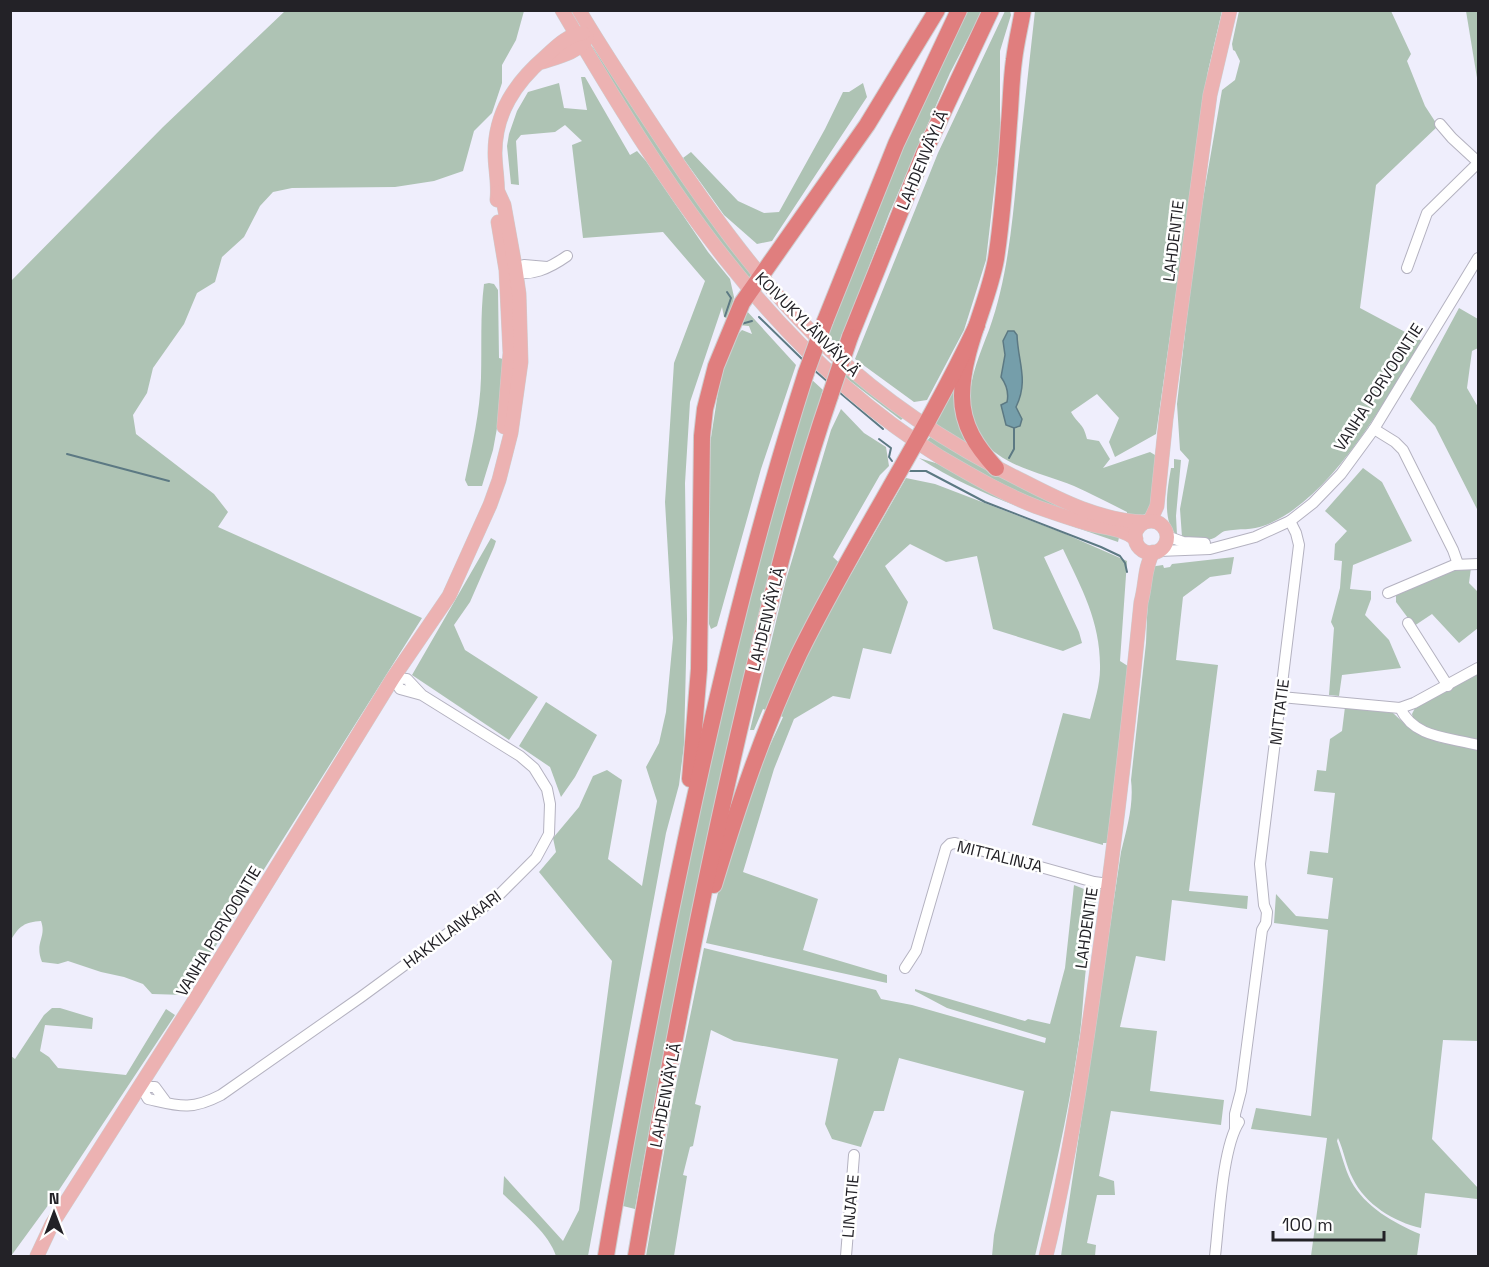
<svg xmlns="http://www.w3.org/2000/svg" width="1489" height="1267" font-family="'Space Grotesk',sans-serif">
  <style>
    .green { fill: #aec3b4 }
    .water { fill: #759eaa; stroke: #5c7983; stroke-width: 1.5 }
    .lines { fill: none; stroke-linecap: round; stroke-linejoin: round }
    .stream { stroke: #5c7983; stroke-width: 2 }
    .minor-casing { stroke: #b4b2c0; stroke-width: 12 }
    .major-casing { stroke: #cfcecf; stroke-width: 15 }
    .highway-casing { stroke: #cfcecf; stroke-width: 18 }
    .minor { stroke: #fff; stroke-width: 10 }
    .major { stroke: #ecb2b2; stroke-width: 14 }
    .highway { stroke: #e07e7e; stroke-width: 16 }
    .highway-bridge-casing { stroke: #cfcecf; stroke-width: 18; stroke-linecap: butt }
    .highway-bridge { stroke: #e07e7e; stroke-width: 16 }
    .labels { text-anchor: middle; stroke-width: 5; stroke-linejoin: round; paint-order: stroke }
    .street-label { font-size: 16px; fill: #232227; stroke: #fff }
  </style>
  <rect width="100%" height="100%" fill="#efeefc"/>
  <g class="green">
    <path d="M285 11H524L516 40 502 65V83L492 113 474 131 463 171 434 181 395 187 292 188 273 192 260 206 244 237 222 257 215 282 197 293 184 324 153 368 147 393 133 415 136 434 214 494 228 512 218 527 422 618 185 995 152 994 143 984 124 977 101 972 68 961 58 964 42 962C34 942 47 938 41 921 25 922 19 926 11 940V281L163 127Z"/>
    <path d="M964 11H982L950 73 889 214 839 346 827 335 861 242Z"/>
    <path d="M1005 11H1010L1011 15 1000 51V139L986 260 964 330 927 400 914 402 855 359 938 153Z"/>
    <path d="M1035 11H1222L1208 71 1156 434 1115 457 1109 442 1119 418 1097 394 1071 412C1079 426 1083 422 1087 439L1099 441 1110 459 1103 468 1147 453 1150 452 1155 455C1155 472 1161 501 1147 513 1142 517 1133 517 1127 517V512C1109 503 1092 494 1074 486 1043 473 1002 467 982 439 957 405 976 364 989 330 1007 280 1012 226 1017 174 1023 119 1029 65 1035 11Z"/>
    <path d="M1239 11H1391L1411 54 1407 61 1425 106 1438 126 1376 185 1360 308 1422 341C1385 400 1333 498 1266 525 1251 531 1240 528 1225 531 1221 532 1218 536 1214 538 1206 542 1190 540 1182 537L1180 509 1189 460 1180 450 1177 404 1195 245 1219 107 1222 90 1235 80 1240 61 1235 51 1233 50 1232 44Z"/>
    <path d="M1466 11H1478V84Z"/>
    <path d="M589 45 593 47 642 121 753 274 747 280 726 255 635 123Z"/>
    <path d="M581 77H585L630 155 637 151 646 161 708 252 730 279 734 297 729 320 724 317 722 307 690 402 685 483 687 619 684 745 679 785 666 833 588 1256H556C548 1232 521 1212 503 1194L504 1176 563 1241 579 1210 612 961 539 872 556 852 553 838 579 807 593 776 607 770 622 780 608 859 642 886 657 801 646 767 659 743 666 712 673 638 665 502 674 363 705 281 663 232 583 238 572 145 582 141 565 125 555 132 521 135 516 141 519 185 511 184 507 146 509 134 517 111 528 92 559 83 564 108 587 110Z"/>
    <path d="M863 83 867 97 772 241 757 244 724 215 683 158 691 152 738 201 764 213 779 212 825 129 843 92H849Z"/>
    <path d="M489 283 494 284 498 290 499 358 503 359 501 406 493 450 482 486H468L465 480C472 446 480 412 481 378 482 346 480 316 484 284Z"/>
    <path d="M1459 308 1478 319V348L1472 351 1467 388 1478 407V511L1435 426 1410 399Z"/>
    <path d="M745 309 796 365 761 469 717 626 711 629 709 624 710 514 706 470 721 373 734 338 742 330 752 334 749 326 738 325Z"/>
    <path d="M961 368 973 448 931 422Z"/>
    <path d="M846 372 904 417 901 420 845 377Z"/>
    <path d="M811 379 823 390 822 397C739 662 684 936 635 1209L619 1205 656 1008 737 634Z"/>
    <path d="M841 409 864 433 886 447 889 466 880 475 833 557 851 574 906 478 935 484 1063 533 1127 561 1120 661 1131 668 1107 843H1103V845L1032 825 1063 713 1090 719C1094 703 1100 685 1100 669 1101 623 1082 589 1063 549L1044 557 1079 632 1082 643 1063 651 993 629 977 556 946 562 910 544 885 566 908 602 891 654 863 648 850 699 833 696 794 719 774 769 743 872 818 899 803 950 887 975V983L706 943 724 868 752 784 783 717 763 709 754 730H750L786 580 831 430Z"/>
    <path d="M931 436 1084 514C1032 509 972 469 926 442Z"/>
    <path d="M919 458 942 465 1120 533 1118 542C1050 518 979 497 919 458Z"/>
    <path d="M1174 459 1181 460 1176 516 1177 535C1161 522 1168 486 1171 468H1174Z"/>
    <path d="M1363 468 1382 482 1412 541 1353 565 1350 589 1371 591V599L1365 615 1389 640 1401 668 1342 675 1339 696 1329 695 1334 628 1331 622 1340 588 1342 561 1334 560 1335 544 1347 531 1325 511Z"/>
    <path d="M491 538 496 541 494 547 470 602 454 625 465 650 538 697 509 740 412 675Z"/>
    <path d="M1234 557 1231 574 1210 577 1183 597 1176 660 1218 665 1189 891 1248 896 1247 909 1172 900 1165 961 1136 956 1120 1027 1157 1031 1150 1091 1224 1100 1221 1125 1111 1111 1099 1176 1114 1181 1115 1195H1097L1087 1243 1096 1245 1095 1256H1061L1121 852C1127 828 1134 804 1131 780L1146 643 1149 567 1163 565 1164 568 1170 567 1172 564Z"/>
    <path d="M1471 568 1469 583 1478 592V628L1459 643 1432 614 1414 626 1396 602V595L1454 570Z"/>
    <path d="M1478 672V741L1442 735 1414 722 1412 714 1415 708Z"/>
    <path d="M546 702 597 735 575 777 561 797 550 767 519 746Z"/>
    <path d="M1345 707 1393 713 1409 728 1438 742 1478 750V1041L1443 1040 1432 1139 1478 1188 1477 1199 1425 1193 1421 1228C1394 1222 1365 1204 1353 1179 1346 1166 1344 1151 1338 1138L1337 1141C1341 1153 1345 1169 1351 1181 1365 1207 1394 1223 1420 1234L1417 1256H1311L1327 1138 1251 1129 1256 1108 1311 1116 1328 930 1274 923 1276 894 1296 916 1328 919 1333 878 1307 874 1310 851 1328 853 1335 793 1314 791 1317 770 1326 771 1330 739 1342 731Z"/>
    <path d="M1074 885 1094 893C1101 908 1089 942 1087 960 1083 989 1083 1018 1078 1046 1068 1117 1051 1187 1035 1256H992L994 1235 1024 1091 899 1058 884 1111H874L861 1147 832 1139 825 1124 838 1059 734 1041 711 1030 695 1104 701 1106 693 1146 690 1147 683 1175 687 1176 674 1256H646L673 1100 704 948 876 990 881 999 912 1005 1045 1043 1046 1038 947 1008 915 991V989L1025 1021 1028 1019 1050 1024 1065 968Z"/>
    <path d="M52 1008H60L93 1018 92 1029 45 1025 40 1051 49 1057 58 1068 126 1075 166 1009 175 1015 57 1193 11 1256V1056L15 1059 44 1015Z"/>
  </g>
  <path class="water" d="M1008 331H1014L1017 335C1018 363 1029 380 1016 407L1022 419 1020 426 1014 428 1006 425 1001 405 1007 402C1009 393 1006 384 1001 377L1005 355 1003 341Z"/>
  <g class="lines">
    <g class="stream">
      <path d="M725 316 731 298 727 292"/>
      <path d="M759 317 803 360"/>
      <path d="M741 324 752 321"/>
      <path d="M814 370 828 382"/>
      <path d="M839 392 883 429"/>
      <path d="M879 439 891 448 889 457 892 461"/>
      <path d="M67 454 169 481"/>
      <path d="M1009 458 1014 449V428"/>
      <path d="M908 471H926L985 502 1101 547 1120 556 1125 563 1127 572"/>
    </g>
    <g class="minor-casing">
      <g id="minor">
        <path d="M1440 124 1452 138 1478 162"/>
        <path d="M1407 268 1427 213 1478 163"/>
        <path d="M509 269 524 265 547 267"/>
        <path d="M509 271C530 278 550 268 567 256"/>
        <path d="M1374 429 1395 442 1403 450 1453 550 1458 564"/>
        <path d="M1167 536 1183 542 1205 543"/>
        <path d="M1159 551 1210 549 1255 537 1290 521 1313 503 1341 474 1374 429 1478 258"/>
        <path d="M1388 593 1454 565 1478 564"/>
        <path d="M1408 623 1448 686"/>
        <path d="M1281 697 1400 708 1414 703 1478 668"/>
        <path d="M1400 708C1415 739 1449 737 1478 745"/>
        <path d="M905 968 916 951 946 848 950 844 955 843 1094 882 1109 884"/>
        <path d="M166 1102 155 1087H141L148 1099C179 1106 190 1111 221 1095L361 997 496 898 536 858 549 834 550 804 547 789 534 768 520 756 422 695 407 679 393 678 400 689 422 695"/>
        <path d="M1235 1128V1114L1241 1091 1262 930 1266 923 1267 912 1264 905 1260 864 1299 545 1296 533 1290 521"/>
        <path d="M846 1256 854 1155"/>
        <path d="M1215 1256C1219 1223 1222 1148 1239 1122"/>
      </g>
    </g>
    <g class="major-casing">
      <g id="major">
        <path d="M562 10C662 181 768 350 940 457 971 475 1003 494 1037 507 1054 513 1071 519 1089 524 1105 528 1122 528 1136 539"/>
        <path d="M579 10C600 46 623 80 645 114 700 198 757 281 830 350 886 403 952 446 1021 480 1060 500 1100 521 1145 522"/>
        <path d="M542 62C558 57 578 53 587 38"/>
        <path d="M497 200C499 184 495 169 495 153 495 113 515 83 545 57 556 47 567 35 583 33"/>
        <path d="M498 222 506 270 510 353 504 427"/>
        <path d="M1150 521 1157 506 1158 496 1166 419 1210 95 1230 10"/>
        <circle cx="1151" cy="537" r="16"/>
        <path d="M37 1256 52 1224 196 998 393 678 449 596 490 505 499 480 511 433 521 362 519 294 515 266 504 205 498 192"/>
        <path d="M1046 1256C1070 1159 1084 1061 1098 962 1115 842 1129 722 1141 602 1146 585 1144 568 1153 552"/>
      </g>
    </g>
    <g class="highway-casing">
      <g id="highway">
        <path d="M825 321 896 144 959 10"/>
        <path d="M850 337 924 153 991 10"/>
        <path d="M996 468C977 447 962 426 962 396 962 350 988 304 996 259 1003 214 1006 169 1009 123 1011 102 1011 81 1014 60 1016 43 1020 27 1023 10"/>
        <path d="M690 779 699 669 702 436 705 409 716 366 742 303 867 125 937 10"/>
        <path d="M714 885C738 806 764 728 799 654 854 542 924 438 977 325"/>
        <path d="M606 1256C624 1146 646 1036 668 925 706 739 748 555 806 373"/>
        <path d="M636 1256C667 1072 702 888 745 706 770 602 795 498 830 396"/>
      </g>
    </g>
    <use href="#minor" class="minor"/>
    <use href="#major" class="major"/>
    <use href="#highway" class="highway"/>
    <g class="highway-bridge-casing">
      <g id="highway-bridge">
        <path d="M806 373 825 321"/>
        <path d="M830 396 850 337"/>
      </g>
    </g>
    <use href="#highway-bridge" class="highway-bridge"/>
  </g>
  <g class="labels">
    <g class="street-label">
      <text transform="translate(922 160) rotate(-67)" y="6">LAHDENVÄYLÄ</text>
      <text transform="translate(1173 241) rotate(-83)" y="6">LAHDENTIE</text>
      <text transform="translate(808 324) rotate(45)" y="6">KOIVUKYLÄNVÄYLÄ</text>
      <text transform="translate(1378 387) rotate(-57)" y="6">VANHA PORVOONTIE</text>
      <text transform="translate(766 619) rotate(-76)" y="6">LAHDENVÄYLÄ</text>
      <text transform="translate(1279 712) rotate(-83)" y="6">MITTATIE</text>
      <text transform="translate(1000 856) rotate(14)" y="6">MITTALINJA</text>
      <text transform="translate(1086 928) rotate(-82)" y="6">LAHDENTIE</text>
      <text transform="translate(452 929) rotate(-37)" y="6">HAKKILANKAARI</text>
      <text transform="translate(218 931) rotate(-59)" y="6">VANHA PORVOONTIE</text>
      <text transform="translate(665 1095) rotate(-79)" y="6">LAHDENVÄYLÄ</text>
      <text transform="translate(850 1206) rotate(-85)" y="6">LINJATIE</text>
    </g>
  </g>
  <rect width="1489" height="1267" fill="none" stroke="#232227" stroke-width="24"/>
  <g transform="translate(54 1213)" stroke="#ffffff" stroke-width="4.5" paint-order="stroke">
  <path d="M0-4.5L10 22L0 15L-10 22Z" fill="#232227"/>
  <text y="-9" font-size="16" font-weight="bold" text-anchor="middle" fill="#232227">N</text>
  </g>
  <path d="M1273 1231v9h111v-9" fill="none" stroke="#232227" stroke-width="3"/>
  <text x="1282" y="1231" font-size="18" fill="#232227" stroke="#ffffff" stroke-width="4.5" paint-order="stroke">100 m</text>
</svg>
